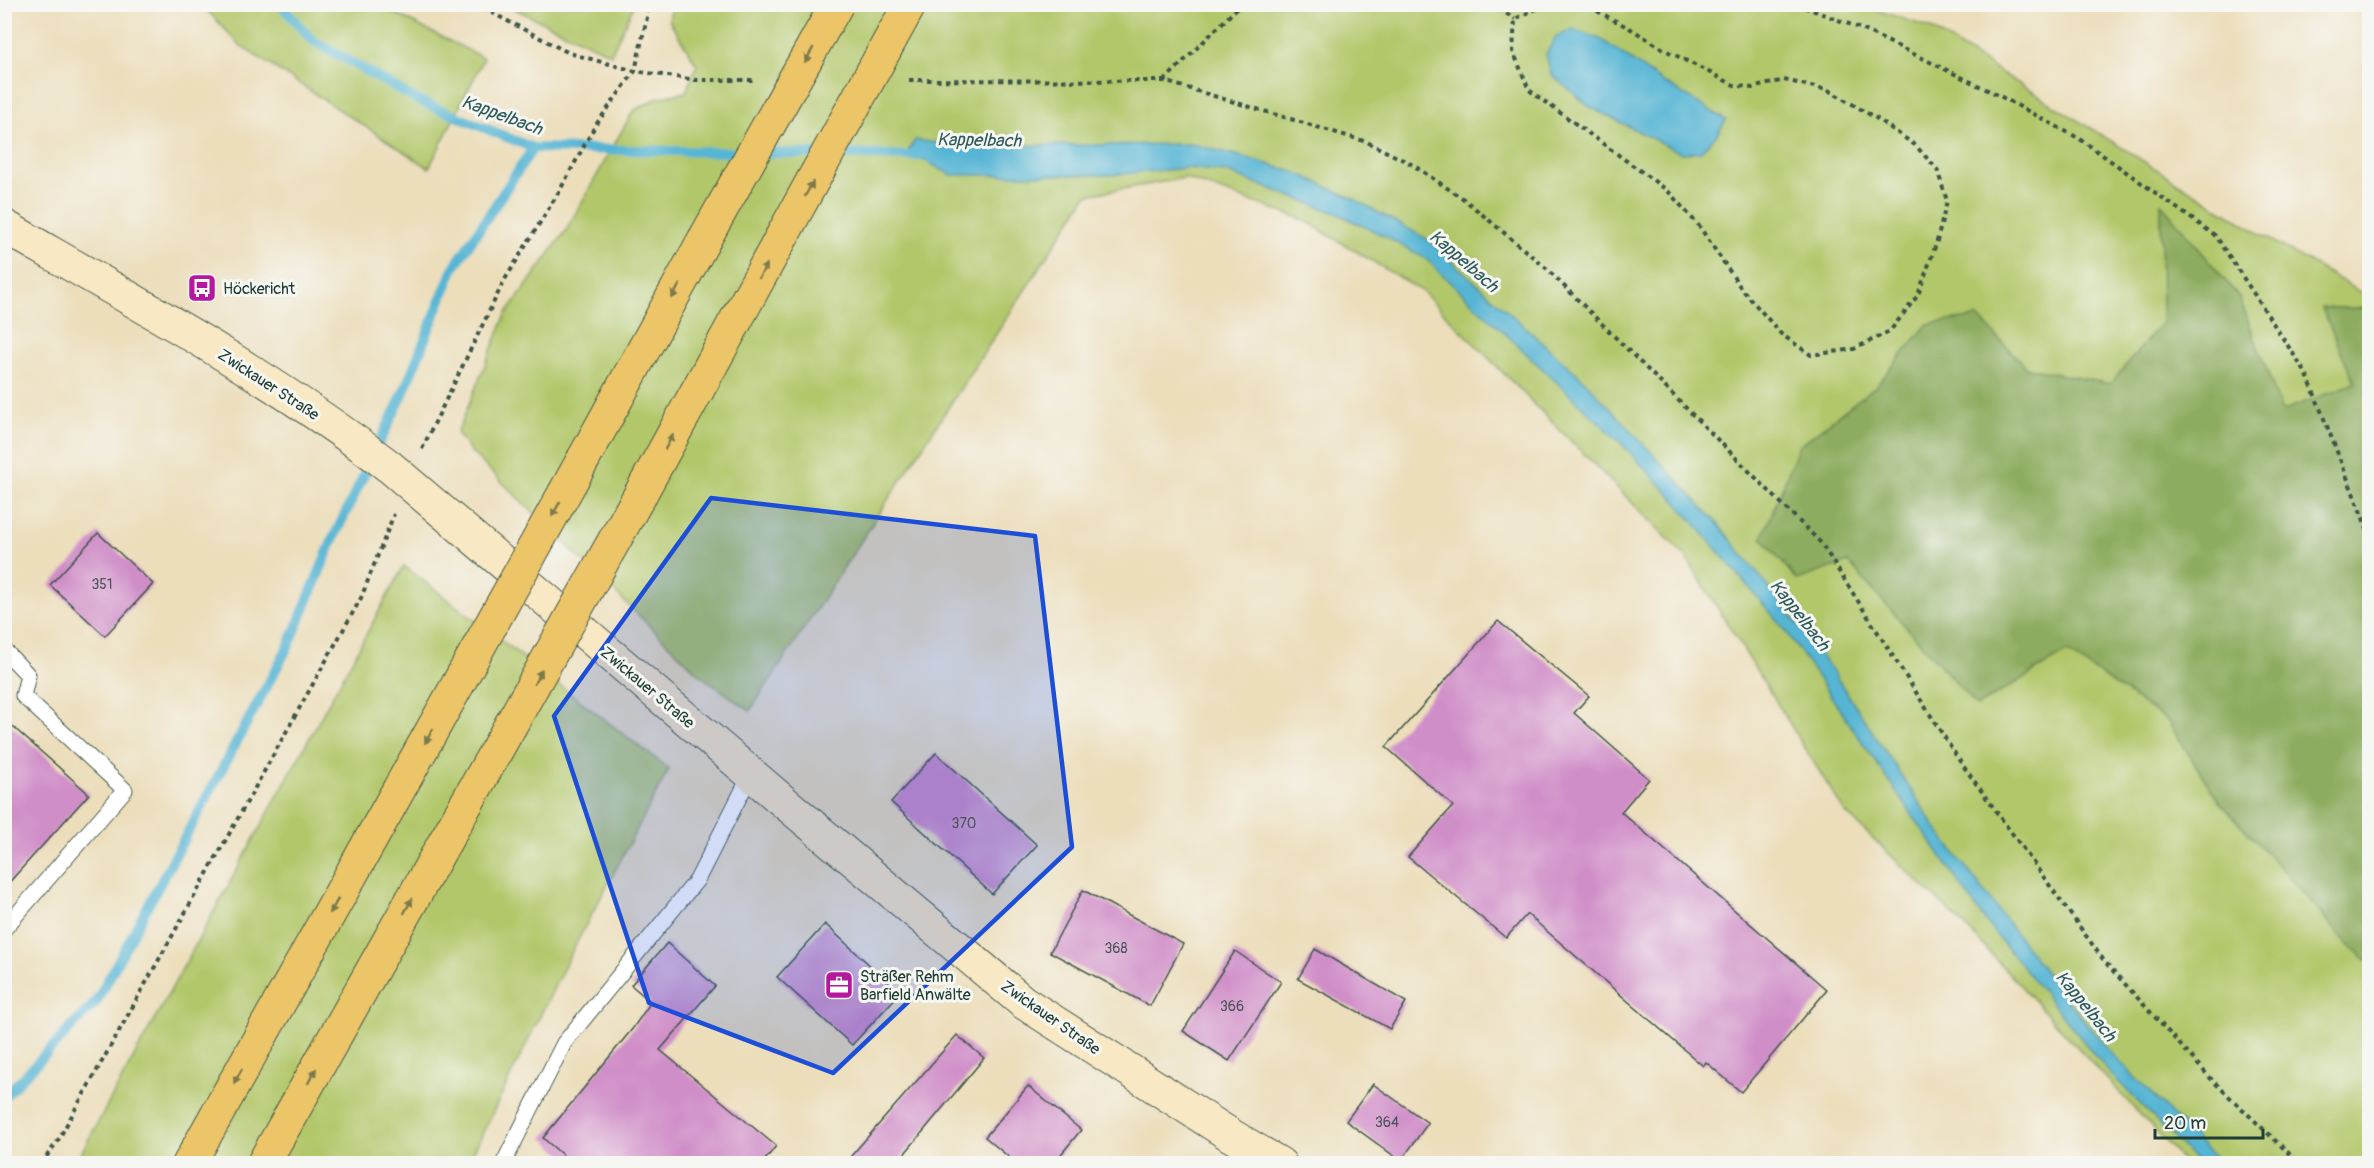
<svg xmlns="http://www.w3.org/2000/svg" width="2374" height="1168" font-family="Pangolin,sans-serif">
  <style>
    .green { fill: #b2c76b; stroke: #688250; stroke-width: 1.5 }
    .forest { fill: #8dac5f; stroke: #56744a; stroke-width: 1.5 }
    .water { fill: #56b5d4; stroke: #3a7984; stroke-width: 1.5 }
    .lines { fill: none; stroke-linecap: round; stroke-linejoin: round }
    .stream { stroke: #56b5d4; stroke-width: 10 }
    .building { fill: #d08ec8 }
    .service-casing { stroke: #3e5548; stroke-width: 17 }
    .secondary-casing { stroke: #3e5548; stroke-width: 35 }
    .motorway-casing { stroke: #3e5548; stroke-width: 35 }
    .path { stroke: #3e5548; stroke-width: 4; stroke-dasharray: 4.5 4.5; stroke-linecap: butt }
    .service { stroke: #fff; stroke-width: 15 }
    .secondary { stroke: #f8e8c3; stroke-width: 33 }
    .motorway { stroke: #edc569; stroke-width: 33 }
    .motorway-bridge-casing { stroke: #3e5548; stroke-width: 35; stroke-linecap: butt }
    .motorway-bridge { stroke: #edc569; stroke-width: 33 }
    .oneway { fill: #7c7a4c }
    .marked { fill: #1d4ed8; fill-opacity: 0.2; stroke: #1d4ed8; stroke-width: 4.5; stroke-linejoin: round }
    .labels { text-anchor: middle; stroke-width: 6; stroke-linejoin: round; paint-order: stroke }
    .number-label { font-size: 14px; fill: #4b5159 }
    .poi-label { font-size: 16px; fill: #1f3d34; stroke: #f6f6f2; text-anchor: start }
    .street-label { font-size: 16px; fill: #1f3d34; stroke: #f6f6f2 }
    .water-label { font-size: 18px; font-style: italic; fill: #2d5b5c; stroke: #f6f6f2 }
  </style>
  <rect width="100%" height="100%" fill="#f6f6f2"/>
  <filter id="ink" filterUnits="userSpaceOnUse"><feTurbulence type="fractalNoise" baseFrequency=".0167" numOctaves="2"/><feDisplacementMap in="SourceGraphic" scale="12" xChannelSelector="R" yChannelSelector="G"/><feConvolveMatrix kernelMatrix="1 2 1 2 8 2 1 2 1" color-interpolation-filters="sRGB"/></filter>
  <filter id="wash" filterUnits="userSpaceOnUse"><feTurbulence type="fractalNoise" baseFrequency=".008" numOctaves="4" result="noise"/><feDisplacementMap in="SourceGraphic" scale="24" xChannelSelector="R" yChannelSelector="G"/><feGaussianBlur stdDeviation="1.35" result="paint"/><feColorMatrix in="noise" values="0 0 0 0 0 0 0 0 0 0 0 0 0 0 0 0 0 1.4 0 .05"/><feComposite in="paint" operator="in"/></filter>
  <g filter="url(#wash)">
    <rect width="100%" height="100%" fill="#ecdebb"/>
    <g class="green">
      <path d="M1858 4 1928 27 2262 235 2361 292 2369 294V308H2323L2355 383 2282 411 2239 297 2161 204 2162 324 2110 384 2027 368 1978 317 1929 324 1876 386 1799 446 1797 579 1848 562 1977 706 2067 652 2167 720 2218 800 2290 878 2348 944 2369 962V1163H2185L1966 927 1844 811 1686 557 1422 291 1304 220 1185 178 1087 195 750 711 700 675 471 452 457 433 506 314 565 232 633 111 657 98 686 92 697 65 669 20 672 5Z"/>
      <path d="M202 5H378L484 58 429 168 241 46Z"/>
      <path d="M506 5H634L611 54Z"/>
      <path d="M404 566 669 769 569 957 468 1163 75 1164Z"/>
    </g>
    <path class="forest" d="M2161 203 2239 297 2282 411 2355 383 2322 308H2369V962L2348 944 2290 878 2218 800 2167 720 2067 652 1977 706 1848 562 1797 580 1762 538 1799 446 1876 386 1928 324 1978 317 2027 368 2110 384 2162 323Z"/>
    <g class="water">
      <path d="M1572 29 1602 40 1663 82 1726 120 1716 136 1700 152 1681 153 1590 107 1551 74 1546 54 1555 38Z"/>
      <path d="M915 140 960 146 1192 144 1244 157 1297 173 1354 199 1427 239 1583 379 1718 524 1784 606 1833 672 1936 828 2059 990 2116 1058 2220 1163H2198L2107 1070 1988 925 1786 631 1672 497 1620 442 1425 258 1386 237 1336 213 1225 172 1189 168 1111 175H951L922 159 904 158Z"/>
    </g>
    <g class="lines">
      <g class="stream">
        <path d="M280 4 312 40 417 100 533 148 919 156"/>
        <path d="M4 1097 96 1002 289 645 333 539 403 394 453 269 533 148"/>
      </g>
    </g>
    <g id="blocks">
      <g class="building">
        <path d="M98 533 153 584 105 636 50 585Z"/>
        <path d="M1498 621 1589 696 1574 713 1649 779 1621 812 1827 990 1741 1092 1706 1062 1703 1066 1527 914 1506 938 1408 857 1453 806 1386 747Z"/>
        <path d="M4 719 89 794 4 888Z"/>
        <path d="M936 753 1037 845 992 894 891 802Z"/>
        <path d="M1083 890 1183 944 1150 1006 1050 952Z"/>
        <path d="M825 924 900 993 852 1045 777 977Z"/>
        <path d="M667 943 715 986 660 1050 776 1146 762 1164H573L543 1138 633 1028 651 1002 631 985Z"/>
        <path d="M1315 949 1406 1002 1390 1029 1298 979Z"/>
        <path d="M1235 951 1281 982 1229 1061 1183 1031Z"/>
        <path d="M957 1035 984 1058 896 1164H844Z"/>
        <path d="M1373 1084 1428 1123 1401 1161 1346 1121Z"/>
        <path d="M1028 1086 1081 1130 1053 1164H1017L985 1137Z"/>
      </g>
    </g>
  </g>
  <g filter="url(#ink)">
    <use href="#blocks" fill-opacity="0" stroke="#3e5548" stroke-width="1.5"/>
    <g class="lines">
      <g class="service-casing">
        <g id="service">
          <path d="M4 650 28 675 23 696 125 790 4 929"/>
          <path d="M503 1164 564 1043 697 880 751 774"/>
        </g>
      </g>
      <g class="secondary-casing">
        <path id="secondary" d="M4 226C136 302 269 375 390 467L790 807 1023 1002 1232 1136 1280 1164"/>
      </g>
      <g class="motorway-casing">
        <g id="motorway">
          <path d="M584 458 704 240"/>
          <path d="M641 493 780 240"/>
          <path d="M189 1164 458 684"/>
          <path d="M263 1164 509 728"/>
        </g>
      </g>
      <g class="path">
        <path d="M475 4 569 53 635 71 696 80H755"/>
        <path d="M1491 4 1515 19"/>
        <path d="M1796 4 1862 29 1996 94 2080 139 2216 236 2307 375 2370 536"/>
        <path d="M1562 5 1591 8 1631 29 1665 50 1734 85 1752 88 1784 80 1828 90 1876 118 1915 145 1937 169 1947 201 1937 241 1918 295 1890 331 1854 349 1811 355 1781 334 1741 288 1699 226 1668 191 1529 90 1513 51 1515 19 1536 9Z"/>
        <path d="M909 80 1164 81 1367 142 1413 165 1465 200 1546 268 1821 543 1959 760 2105 962 2213 1081 2300 1164"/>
        <path d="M1164 81 1241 4"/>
        <path d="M422 449 504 281 560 190 595 126 635 71 650 4"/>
        <path d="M41 1164 57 1142 361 598 394 514"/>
      </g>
      <use href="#service" class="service"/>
      <use href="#secondary" class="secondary"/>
      <use href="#motorway" class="motorway"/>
      <g class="motorway-bridge-casing">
        <g id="motorway-bridge">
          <path d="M704 240 837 4"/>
          <path d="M780 240 910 4"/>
          <path d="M458 684 584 458"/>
          <path d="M509 728 641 493"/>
        </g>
      </g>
      <use href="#motorway-bridge" class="motorway-bridge"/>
    </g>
    <defs><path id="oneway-solid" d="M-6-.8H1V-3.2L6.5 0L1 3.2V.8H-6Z" transform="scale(1.5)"/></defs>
    <g class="oneway">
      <use href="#oneway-solid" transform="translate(809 55) rotate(120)"/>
      <use href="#oneway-solid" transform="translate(809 189) rotate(-61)"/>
      <use href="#oneway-solid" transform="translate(763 271) rotate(-61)"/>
      <use href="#oneway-solid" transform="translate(676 291) rotate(119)"/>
      <use href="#oneway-solid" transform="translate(669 442) rotate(-61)"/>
      <use href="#oneway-solid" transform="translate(556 509) rotate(119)"/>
      <use href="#oneway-solid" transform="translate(538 677) rotate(-61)"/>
      <use href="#oneway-solid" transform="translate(429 736) rotate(119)"/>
      <use href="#oneway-solid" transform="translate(334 906) rotate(119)"/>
      <use href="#oneway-solid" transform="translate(408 906) rotate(-61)"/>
      <use href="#oneway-solid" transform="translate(238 1076) rotate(119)"/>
      <use href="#oneway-solid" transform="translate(312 1076) rotate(-61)"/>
    </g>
  </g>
  <path class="marked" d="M711 498 1035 536 1072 847 833 1073 649 1003 554 716Z"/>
  <defs>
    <g id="bus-square" transform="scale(1.5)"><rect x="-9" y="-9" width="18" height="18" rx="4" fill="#b5179e" stroke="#f6f6f2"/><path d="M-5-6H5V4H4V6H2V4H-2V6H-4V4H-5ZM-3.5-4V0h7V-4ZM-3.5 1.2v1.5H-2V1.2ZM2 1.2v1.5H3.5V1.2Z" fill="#fff"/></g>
    <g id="office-square" transform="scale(1.5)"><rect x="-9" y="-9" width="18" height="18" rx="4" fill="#b5179e" stroke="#f6f6f2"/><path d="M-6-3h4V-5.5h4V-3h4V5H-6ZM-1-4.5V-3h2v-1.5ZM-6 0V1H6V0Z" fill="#fff"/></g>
  </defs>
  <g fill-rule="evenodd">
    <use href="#bus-square" x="202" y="288"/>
    <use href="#office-square" x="839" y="985"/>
  </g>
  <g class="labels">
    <g class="number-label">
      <text x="102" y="589">351</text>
      <text x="964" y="828">370</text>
      <text x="1116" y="953">368</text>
      <text x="1232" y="1011">366</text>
      <text x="1387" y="1127">364</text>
    </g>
    <g class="poi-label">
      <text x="223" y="294">Höckericht</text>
      <text x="860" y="982">Sträßer Rehm<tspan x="860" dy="18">Barfield Anwälte</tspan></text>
    </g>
    <g class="street-label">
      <text transform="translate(269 384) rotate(33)" y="6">Zwickauer Straße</text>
      <text transform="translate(648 687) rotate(40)" y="6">Zwickauer Straße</text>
      <text transform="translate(1051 1017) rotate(35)" y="6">Zwickauer Straße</text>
    </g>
    <g class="water-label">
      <text transform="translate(502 115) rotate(20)" y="6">Kappelbach</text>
      <text transform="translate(979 140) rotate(1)" y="6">Kappelbach</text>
      <text transform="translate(1464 261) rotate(41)" y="6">Kappelbach</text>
      <text transform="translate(1800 615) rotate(52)" y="6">Kappelbach</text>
      <text transform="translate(2086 1006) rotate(51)" y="6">Kappelbach</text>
    </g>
  </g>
  <rect width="2374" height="1168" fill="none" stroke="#f6f6f2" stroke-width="24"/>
  <path d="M2155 1129v9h108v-9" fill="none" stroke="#1f3d34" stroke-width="3"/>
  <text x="2164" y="1129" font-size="18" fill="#1f3d34" stroke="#f6f6f2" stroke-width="4.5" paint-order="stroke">20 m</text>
</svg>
